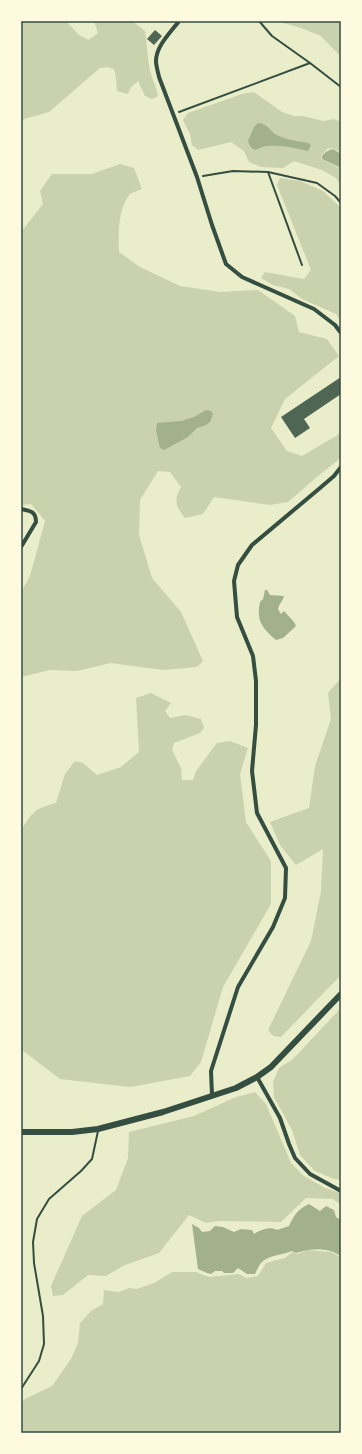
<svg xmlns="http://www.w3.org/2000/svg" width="362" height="1454" font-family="'Noto Sans',sans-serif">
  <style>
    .green { fill: #cad2ad }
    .water { fill: #a3b18a }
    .building { fill: #4f6655 }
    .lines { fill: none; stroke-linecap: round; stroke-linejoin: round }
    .path { stroke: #344e41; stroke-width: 2 }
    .service { stroke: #344e41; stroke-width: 2 }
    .minor { stroke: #344e41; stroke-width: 4 }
    .secondary { stroke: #344e41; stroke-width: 6 }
    .neatline { fill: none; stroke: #344e41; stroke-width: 1.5 }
  </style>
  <rect width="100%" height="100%" fill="#e9edc9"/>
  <g class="green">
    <path d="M21 21H66L79 35 89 40 98 33 94 21H132L145 31C147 42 147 54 149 65 150 75 156 85 158 96L152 99 145 96 138 81 131 87 128 94 117 91 116 77 114 69 107 67 100 68 49 112 21 120Z"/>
    <path d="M277 21H341V57L321 36 301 28Z"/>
    <path d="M254 92 282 112 294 116H303L323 121 334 119 341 122V153L333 148 327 149 321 156V159L341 169V186L336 178 322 170 294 161 283 168 261 167 249 162 244 151 231 142 198 150 192 145 190 134 183 120 188 113 242 94Z"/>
    <path d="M120 164 134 168 142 189C138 191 133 192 130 194 118 208 118 235 119 252L140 267 180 286 220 292 258 290 295 316 299 332 327 339 339 356 285 399 271 428 287 451 302 456 341 433V456L337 461 318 476 288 502 270 505 214 497 203 514 185 518C176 506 173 501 181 487L170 472 158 471 140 500 139 535 152 578 181 612 203 661 197 667 163 670 111 663 77 671 50 670 21 677V592L30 576 45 521 31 504 21 505V232L43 204 40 191 52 174H92Z"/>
    <path d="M280 178 300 181 323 191 341 208V320L336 314 302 299 289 289 273 285 261 278 265 272 304 279 311 270 277 185Z"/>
    <path d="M341 678V975L281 1037 273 1036 268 1030 311 941 321 891 323 849 296 865 280 845 270 822 309 808 315 766 331 719 328 693Z"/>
    <path d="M151 693 171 703 165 711 170 718 186 715 201 719 204 728 200 733 174 743 172 750 181 768 182 780H193L196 771 217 743 230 741 248 748 240 774 246 822 271 861V904L223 987 201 1062 190 1076 130 1087 60 1079 22 1050 21 1046 22 829C33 811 35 809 56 803L65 774 75 761 83 763 97 775 121 767 139 752 136 698Z"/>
    <path d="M341 1008V1180L334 1179 315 1171 300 1155 292 1130 274 1097 273 1082 279 1068 293 1059Z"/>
    <path d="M255 1092 266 1104 291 1163 304 1176 325 1188 341 1193V1205L333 1199 306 1198 281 1222 219 1221 206 1223 189 1215 159 1253 125 1265 106 1276 88 1275 63 1295 53 1296 51 1286 82 1216 116 1190 128 1158 129 1132 194 1116 236 1097Z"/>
    <path d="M308 1250 331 1252 341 1257V1433H21V1403L25 1399 52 1386 71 1359 78 1343 80 1323 91 1311 103 1304 104 1290 119 1292 129 1288 137 1289 154 1283 172 1272H196L209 1277 239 1274 246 1278 258 1276 266 1263 285 1258 292 1252 297 1254Z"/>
  </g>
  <g class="water">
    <path d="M258 123C270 124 269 132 279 136 287 140 298 141 308 143L311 145 308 151C294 148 282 145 267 146 263 146 257 151 253 149 250 147 249 144 248 141L254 127Z"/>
    <path d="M333 149 341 154V168L322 159V156C325 152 328 150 333 149Z"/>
    <path d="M206 410 211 411 213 414 210 422 206 425 197 428 188 437 164 450 160 448 156 430 157 423 181 421 194 417Z"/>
    <path d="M265 590H267L270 595 284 596C283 601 279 604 278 609L281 614 284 611 294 622 296 626 283 638 276 640C262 628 256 620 260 602L263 599Z"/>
    <path d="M309 1204 320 1211 326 1206 334 1210 336 1217 341 1220V1256C327 1247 311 1248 296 1253L292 1251C282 1255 269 1255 262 1262 259 1265 257 1270 255 1274H247L238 1268 233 1273H224L222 1271H215L211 1274 207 1273 198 1269 192 1224 199 1228 202 1232 210 1231 215 1226 223 1227 234 1232 241 1229 252 1230 254 1234C261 1230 270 1226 277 1230L289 1226C294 1215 298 1209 309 1204Z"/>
  </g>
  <g class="building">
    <path d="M155 30 162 36 154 45 147 39Z"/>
    <path d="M341 377V394L304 419 310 428 295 438 281 417Z"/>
  </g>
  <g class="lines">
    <g class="path">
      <path d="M259 21 272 36 310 63 341 87"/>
      <path d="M179 112 310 63"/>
      <path d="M268 172 302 265"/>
      <path d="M203 176 233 171 268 172 317 183 335 196 341 203"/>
    </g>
    <path class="service" d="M21 1389 39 1361 44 1344 43 1316 34 1263 33 1242 37 1219 49 1199 81 1171 92 1159 98 1131"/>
    <g class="minor">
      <path d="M179 21C171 32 156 46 156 61 156 66 158 72 159 77L197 177 212 225 226 264 242 277 314 309 335 325 341 333"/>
      <path d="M21 509C30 511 36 511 36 522L21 547"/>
      <path d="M257 1077 280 1118 289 1144 295 1158 310 1174 341 1191"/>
      <path d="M212 1095 211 1071 238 987 273 927 285 898 286 868 257 813 252 771 256 725V681L253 656 237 617 234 581 238 565 252 545 320 488 334 476 341 467"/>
    </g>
    <path class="secondary" d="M21 1132H72L98 1129 163 1112 236 1088 257 1077 271 1067 341 994"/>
  </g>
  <rect width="362" height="1454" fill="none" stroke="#fefae0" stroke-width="44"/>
  <rect x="22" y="22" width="318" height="1410" class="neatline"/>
</svg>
